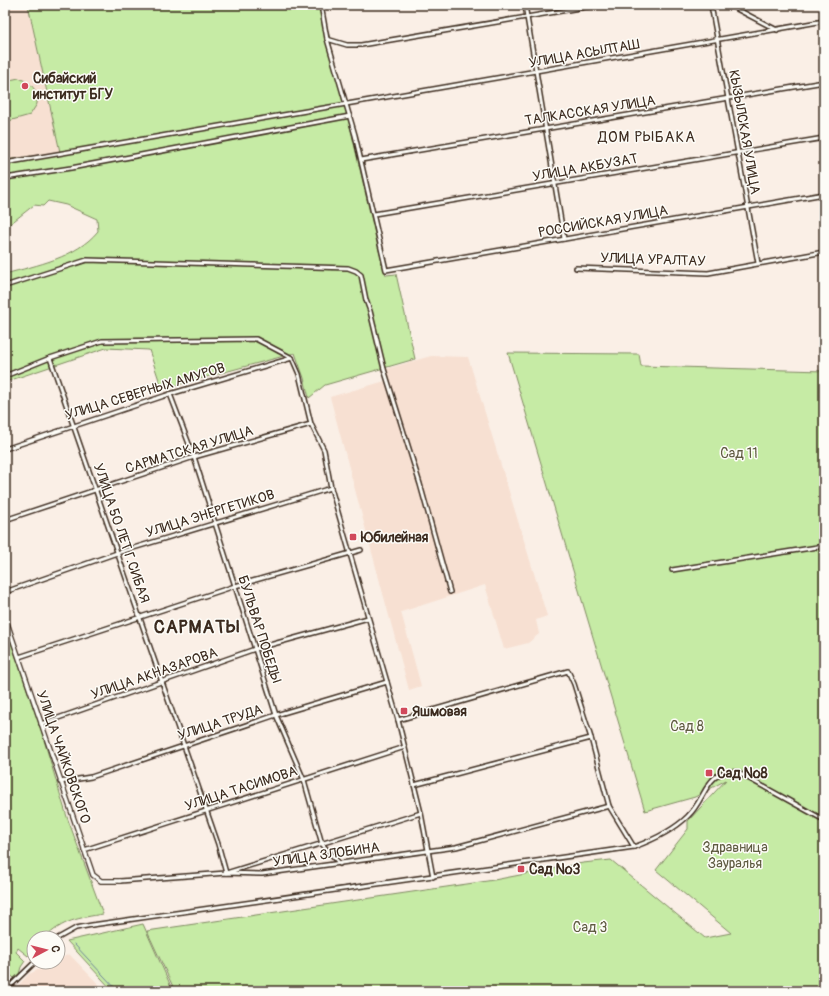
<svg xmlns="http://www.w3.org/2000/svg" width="829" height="996" font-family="Pangolin,sans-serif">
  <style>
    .built { fill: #f7e0d2 }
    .green { fill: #c6eba5; stroke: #808a62 }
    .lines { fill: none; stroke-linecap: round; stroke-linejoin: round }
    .stream { stroke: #6e8298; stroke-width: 1 }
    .minor-casing { stroke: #3b2a1e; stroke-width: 6 }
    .tertiary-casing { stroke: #3b2a1e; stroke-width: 6 }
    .minor { stroke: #fdfcf7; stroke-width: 3 }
    .tertiary { stroke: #fdfcf7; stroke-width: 3.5 }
    .poi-dot { fill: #d1495b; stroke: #fdfcf7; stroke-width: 1.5 }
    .labels { text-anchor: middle; stroke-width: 3; stroke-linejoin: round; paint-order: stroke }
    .street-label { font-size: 14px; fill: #3b2a1e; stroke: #fdfcf7 }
    .poi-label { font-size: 14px; font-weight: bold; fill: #3b2a1e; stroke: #fdfcf7; text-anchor: start }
    .park-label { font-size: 14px; fill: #5e5a40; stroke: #fdfcf7 }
    .neighbourhood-label { font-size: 15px; letter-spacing: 1px; fill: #3b2a1e; stroke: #fdfcf7 }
    .district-label { font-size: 18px; font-weight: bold; letter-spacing: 1px; fill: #3b2a1e; stroke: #fdfcf7 }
  </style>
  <rect width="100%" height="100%" fill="#faefe6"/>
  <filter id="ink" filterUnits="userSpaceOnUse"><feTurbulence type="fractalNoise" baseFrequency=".025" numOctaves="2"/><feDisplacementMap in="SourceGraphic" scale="8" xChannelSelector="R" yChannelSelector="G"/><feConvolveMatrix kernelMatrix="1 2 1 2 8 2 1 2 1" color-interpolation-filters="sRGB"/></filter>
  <g filter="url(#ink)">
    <g class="built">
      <path d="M5 5H28L60 153 5 160Z"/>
      <path d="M431 356 468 357 547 616 536 620 539 634 528 643 504 649 485 585 401 612 421 686 409 690 330 397 385 381 382 370Z"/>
      <path d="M69 954 105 991H13L29 974 54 962H58V960Z"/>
    </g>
    <g class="green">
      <path d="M28 5H322L377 243 386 275 396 274 415 359 325 385 309 398 304 378 295 353 162 389 149 350 106 348 5 382V274C37 265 76 258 98 231L97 219 66 205 48 201 43 206 34 205 5 228V160L60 152Z"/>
      <path d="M19 78C32 84 38 89 37 104L30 115 5 122V81Z"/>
      <path d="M508 353 639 354 641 366 824 371V991H175L147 931 494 880 583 863 611 860 705 938 731 933 656 870 688 829V821L726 780 695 797 645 811Z"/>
      <path d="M5 625 41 730 67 817 103 914C79 918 63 920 45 938H34V950L28 956 18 948 16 952 25 961 21 967 19 974 14 978 9 974 11 971 5 966Z"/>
      <path d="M143 924 173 991H113L67 941Z"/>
    </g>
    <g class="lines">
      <path class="stream" d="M74 944 118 991"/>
      <g class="minor-casing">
        <g id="minor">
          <path d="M321 5 327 39 355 135 386 270 824 194"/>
          <path d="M525 5 564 239"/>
          <path d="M711 5 758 263"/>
          <path d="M729 5 777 30"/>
          <path d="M327 39 347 45H361L597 5"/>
          <path d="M361 160 824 82"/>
          <path d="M5 163C278 115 551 70 824 21"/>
          <path d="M5 178 71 168 350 116"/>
          <path d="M374 214 824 138"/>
          <path d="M576 268 708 273 824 252"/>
          <path d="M5 286 87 260 348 268 356 271 361 275 366 300 370 311 384 369 420 484 450 592"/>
          <path d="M50 358 218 844 226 873 421 813"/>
          <path d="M292 358 299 374 311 424 324 450 331 488 398 720 421 813 433 877"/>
          <path d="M5 376 50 358 102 341 256 339 292 358"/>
          <path d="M170 394 194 457 276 715 304 780 322 844 340 864"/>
          <path d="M5 449 170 394 292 358"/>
          <path d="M5 520 194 457 311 424"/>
          <path d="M672 570 824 546"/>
          <path d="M5 592 117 553 331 488"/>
          <path d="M19 657 235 586 361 550"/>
          <path d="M398 720 568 671 574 684 591 738 609 806 634 847"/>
          <path d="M41 724 255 649 368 618"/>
          <path d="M60 782 91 777 276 715 387 682"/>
          <path d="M414 785 591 738"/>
          <path d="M84 850 405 747"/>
          <path d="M120 881 226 873 262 874 456 847 609 806"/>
          <path d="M58 938 76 928 92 925 634 847C653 840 673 831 688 816 707 798 705 769 737 772L824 820"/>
          <path d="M5 991 35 962"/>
        </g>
      </g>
      <g class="tertiary-casing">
        <path id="tertiary" d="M5 617 93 875 101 881H120"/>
      </g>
      <use href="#minor" class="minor"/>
      <use href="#tertiary" class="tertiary"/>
    </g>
  </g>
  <g class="poi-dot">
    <circle cx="25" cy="86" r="4"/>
    <rect x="349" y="533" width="8" height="8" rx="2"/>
    <rect x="400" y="707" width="8" height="8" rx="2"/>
    <rect x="705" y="769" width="8" height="8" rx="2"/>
    <rect x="517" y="865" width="8" height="8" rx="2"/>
  </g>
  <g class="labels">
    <g class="street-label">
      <text transform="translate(584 53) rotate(-10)" y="5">УЛИЦА АСЫЛТАШ</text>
      <text transform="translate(590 110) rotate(-9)" y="5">ТАЛКАССКАЯ УЛИЦА</text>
      <text transform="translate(745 132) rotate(80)" y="5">КЫЗЫЛСКАЯ УЛИЦА</text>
      <text transform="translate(585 167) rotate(-10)" y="5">УЛИЦА АКБУЗАТ</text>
      <text transform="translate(603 221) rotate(-10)" y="5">РОССИЙСКАЯ УЛИЦА</text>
      <text transform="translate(653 259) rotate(2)" y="5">УЛИЦА УРАЛТАУ</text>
      <text transform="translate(145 391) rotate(-17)" y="5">УЛИЦА СЕВЕРНЫХ АМУРОВ</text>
      <text transform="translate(189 449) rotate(-17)" y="5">САРМАТСКАЯ УЛИЦА</text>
      <text transform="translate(210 513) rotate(-17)" y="5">УЛИЦА ЭНЕРГЕТИКОВ</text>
      <text transform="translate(122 533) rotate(71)" y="5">УЛИЦА 50 ЛЕТ Г.СИБАЯ</text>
      <text transform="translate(260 629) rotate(72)" y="5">БУЛЬВАР ПОБЕДЫ</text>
      <text transform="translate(154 673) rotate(-19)" y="5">УЛИЦА АКНАЗАРОВА</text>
      <text transform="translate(220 722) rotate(-18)" y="5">УЛИЦА ТРУДА</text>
      <text transform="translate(64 757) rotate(71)" y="5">УЛИЦА ЧАЙКОВСКОГО</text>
      <text transform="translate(241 788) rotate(-18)" y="5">УЛИЦА ТАСИМОВА</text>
      <text transform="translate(326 854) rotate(-8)" y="5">УЛИЦА ЗЛОБИНА</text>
    </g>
    <g class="poi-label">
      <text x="33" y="83">Сибайский<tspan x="33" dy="16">институт БГУ</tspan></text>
      <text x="361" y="542">Юбилейная</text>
      <text x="412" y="716">Яшмовая</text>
      <text x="717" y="778">Сад №8</text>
      <text x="529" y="874">Сад №3</text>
    </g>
    <g class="park-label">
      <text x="739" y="458">Сад 11</text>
      <text x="687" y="731">Сад 8</text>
      <text x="735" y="852">Здравница<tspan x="735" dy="16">Зауралья</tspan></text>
      <text x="590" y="932">Сад 3</text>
    </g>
    <g class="neighbourhood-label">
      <text x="647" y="142">ДОМ РЫБАКА</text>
    </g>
    <g class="district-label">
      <text x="197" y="633">САРМАТЫ</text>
    </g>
  </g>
  <rect width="829" height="996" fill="none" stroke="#fdfcf7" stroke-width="20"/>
  <rect x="10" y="10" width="809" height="976" fill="none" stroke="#3b2a1e" stroke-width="1.5" filter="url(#ink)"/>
  <g transform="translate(46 950) rotate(83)"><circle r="19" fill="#fdfcf7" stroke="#afa8a0"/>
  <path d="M0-3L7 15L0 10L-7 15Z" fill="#d1495b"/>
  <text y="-6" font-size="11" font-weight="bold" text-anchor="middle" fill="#3b2a1e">С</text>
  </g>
</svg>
